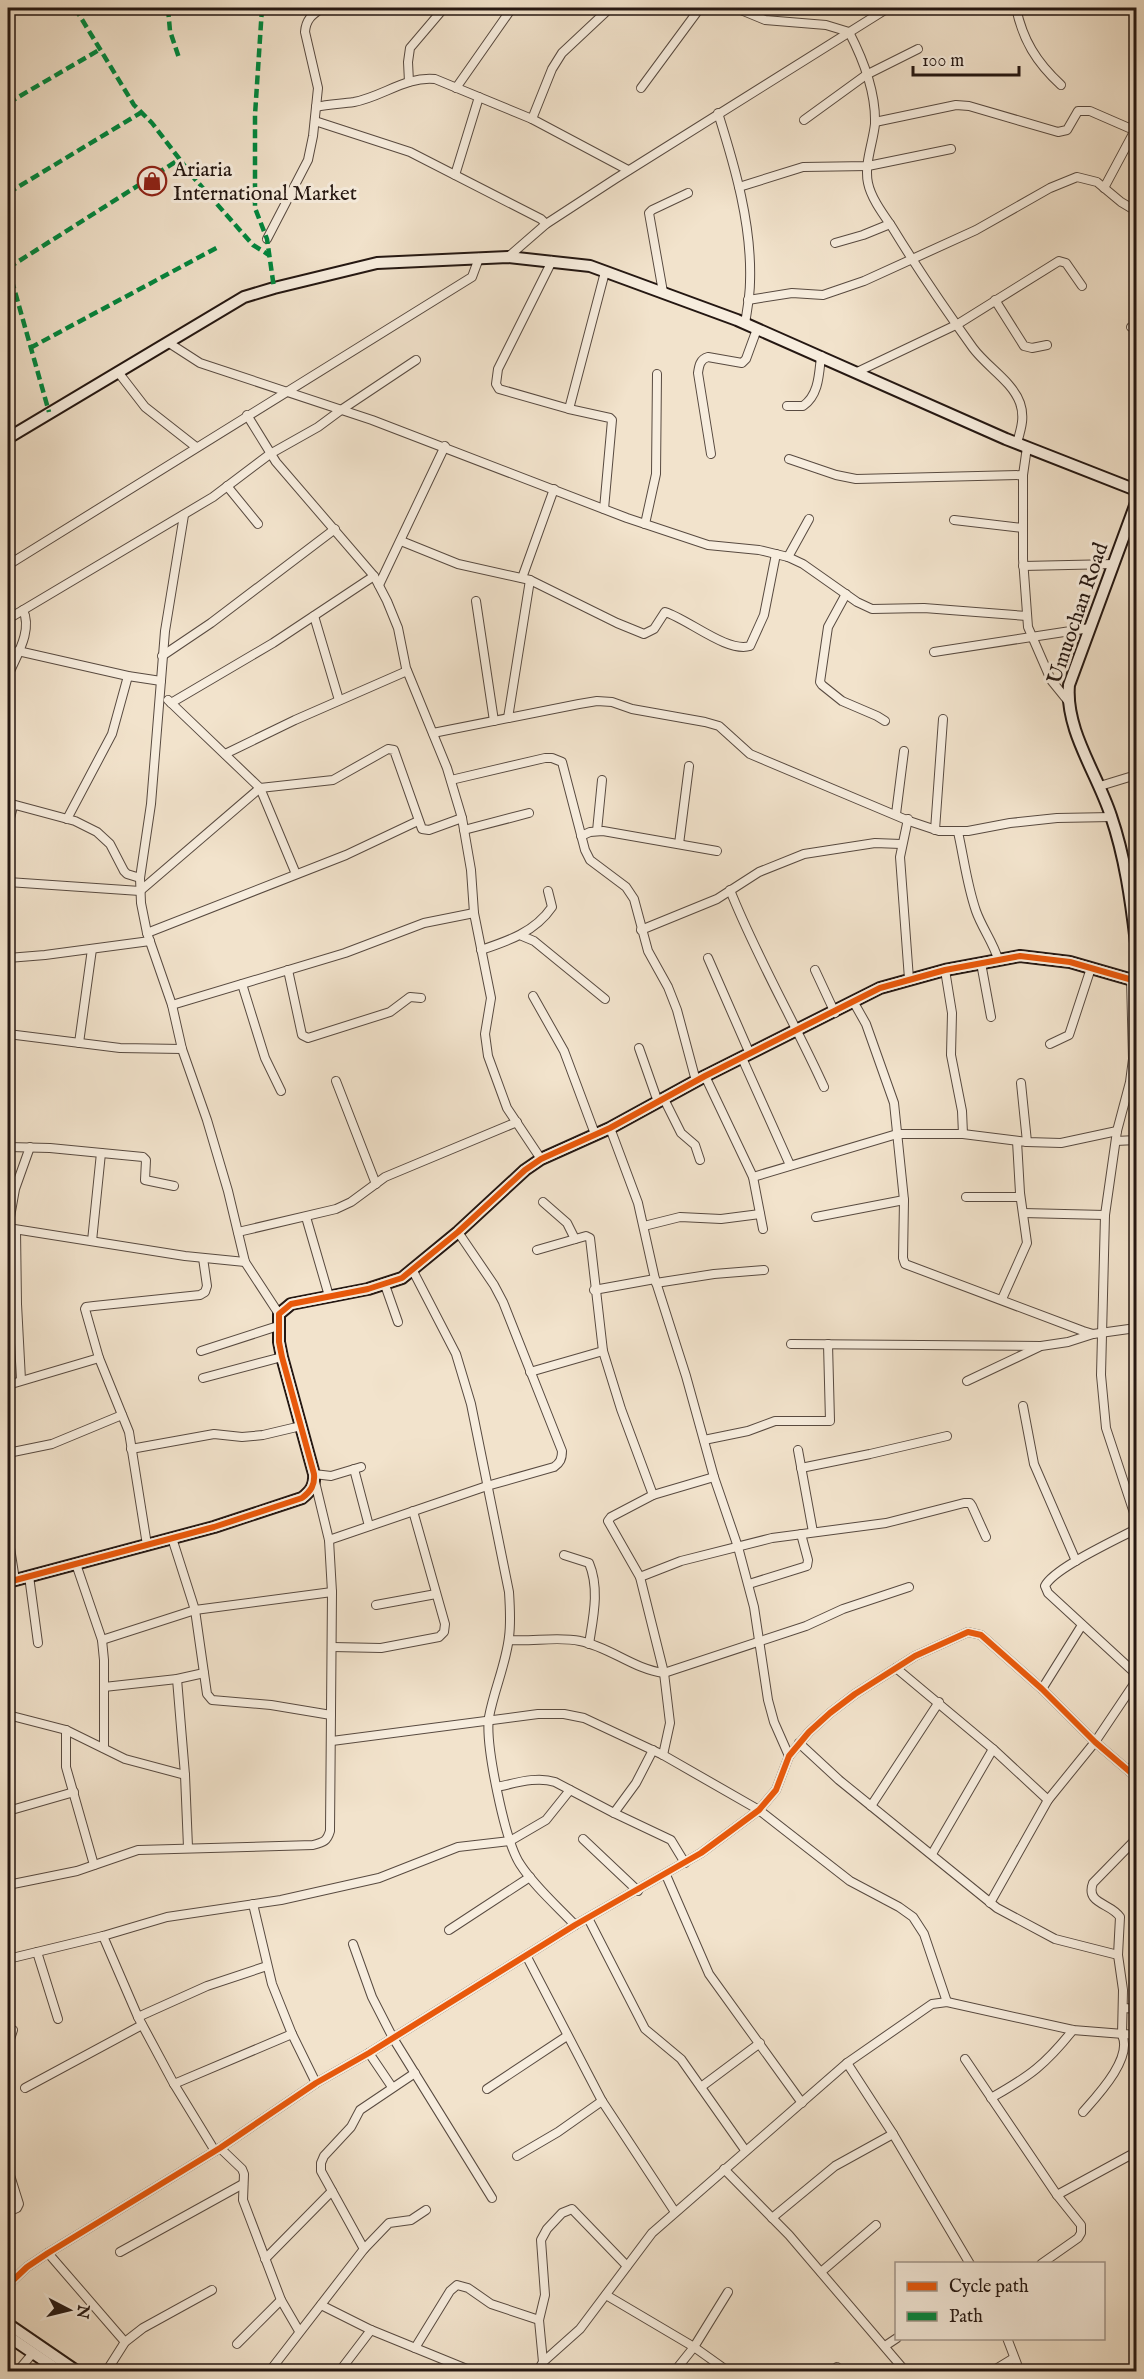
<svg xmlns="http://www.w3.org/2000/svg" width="1144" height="2379" font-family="'IM FELL English',serif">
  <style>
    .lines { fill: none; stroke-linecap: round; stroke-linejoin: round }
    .street-casing { stroke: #584a40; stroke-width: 10 }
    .secondary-casing { stroke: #241712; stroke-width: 14 }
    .street { stroke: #f7edde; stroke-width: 8 }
    .secondary { stroke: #f7edde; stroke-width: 10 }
    .quiet { stroke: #00873e; stroke-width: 4.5; stroke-dasharray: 9 4.5; stroke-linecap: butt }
    .cycleway-casing { stroke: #f7edde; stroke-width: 10 }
    .cycleway { stroke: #e8590c; stroke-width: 6 }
    .labels { text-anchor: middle; stroke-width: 6; stroke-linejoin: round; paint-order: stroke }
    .poi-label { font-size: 21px; fill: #241712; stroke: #f7edde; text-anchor: start }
    .street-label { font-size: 21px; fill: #241712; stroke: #f7edde }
  </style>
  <rect width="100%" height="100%" fill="#f2e3cc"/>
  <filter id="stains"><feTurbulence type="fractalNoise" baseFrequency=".00333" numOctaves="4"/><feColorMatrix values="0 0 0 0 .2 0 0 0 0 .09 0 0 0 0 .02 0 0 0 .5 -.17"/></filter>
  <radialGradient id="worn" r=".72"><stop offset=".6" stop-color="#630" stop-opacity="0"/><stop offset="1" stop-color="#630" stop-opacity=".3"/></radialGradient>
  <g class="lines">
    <g class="street-casing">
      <g id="street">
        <path d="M736 8 765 20 826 25 849 32C863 59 876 94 875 124 873 143 864 164 868 183 871 198 883 214 892 227 917 268 945 309 973 348 987 367 1012 381 1020 403 1025 417 1021 429 1017 443"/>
        <path d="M1016 8C1023 40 1036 62 1061 85"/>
        <path d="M409 82 408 62 410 48 444 8"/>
        <path d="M456 88 512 8"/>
        <path d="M641 88 700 8"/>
        <path d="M316 107C329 104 341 104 354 102 382 97 406 76 435 79L532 119 628 170"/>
        <path d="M718 113C735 167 752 225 750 282 750 296 747 310 745 324"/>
        <path d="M532 119 552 69 562 53 610 8"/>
        <path d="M804 120 866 75 918 49"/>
        <path d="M315 121 410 152 541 219 546 224"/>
        <path d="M875 122 956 105 969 106 1058 132 1067 130 1078 111H1090L1136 131"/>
        <path d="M455 175 479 97"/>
        <path d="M739 187 803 167 868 166 951 149"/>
        <path d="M1104 188 1135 130"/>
        <path d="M267 239 308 160 313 136 318 88 305 32C306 19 312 15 322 8"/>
        <path d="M835 243 863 235 890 224"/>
        <path d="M508 257 546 224 615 179 888 8"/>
        <path d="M552 261 498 369 496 384 499 389 569 409 610 418 612 420 604 509"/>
        <path d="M663 292 649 213 652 210 688 193"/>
        <path d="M748 300 792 293 823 295 864 281 976 230 1050 188 1077 177 1097 182 1121 202 1136 211"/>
        <path d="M995 300 1024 346 1032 348 1047 345"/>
        <path d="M1131 327 1136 329"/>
        <path d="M169 343 200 363 372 420 627 518 708 545 759 550 788 557 803 564 857 602 872 609 924 608 1027 616"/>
        <path d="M118 372 145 407 196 447"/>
        <path d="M857 372 958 324 1059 261 1066 263 1082 286"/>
        <path d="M787 406H803C819 395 819 374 821 356"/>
        <path d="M569 409 605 272"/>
        <path d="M247 415 276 462 374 576 387 601 398 628 406 668 447 768 462 818 471 870 474 913 491 998 485 1034 488 1056 507 1108 541 1159"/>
        <path d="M1027 447 1023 475V559L1028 627 1051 680 1068 701"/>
        <path d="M711 454 698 373C699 366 700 359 708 357L742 363 746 359 757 329"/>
        <path d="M789 459 836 475 856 479 1023 475"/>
        <path d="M227 486 258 524"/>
        <path d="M184 515 165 631 151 804 140 878 141 903 147 933 172 1005 182 1049 207 1120 228 1191 245 1262 279 1314"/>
        <path d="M954 520 1023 528"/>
        <path d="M645 524 656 474 657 374"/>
        <path d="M401 541 458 564 530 580 617 623 644 634 654 629 665 612C688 619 727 653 750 646L764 615 776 554"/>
        <path d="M788 557 809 519"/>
        <path d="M8 565 472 277 479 258"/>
        <path d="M1023 566 1114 564"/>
        <path d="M522 578 554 489"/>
        <path d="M379 585 445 446"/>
        <path d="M846 594 828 627 820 682 822 685 842 701 877 716 885 721"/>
        <path d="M476 601 494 721"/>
        <path d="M314 616 339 700"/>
        <path d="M8 619 213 497 270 454 318 427 341 410 416 360"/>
        <path d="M18 651 128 676 161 681"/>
        <path d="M934 652 1090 628"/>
        <path d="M162 656 211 623 335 529"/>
        <path d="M8 676C16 656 33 631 23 610"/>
        <path d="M168 700 260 788 296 874"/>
        <path d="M171 703 273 643 374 576"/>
        <path d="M508 718 530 580"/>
        <path d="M433 733 579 704 597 701 612 702 632 709 705 722 719 726 750 754 909 821 939 831H968L1010 823 1057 818 1112 817"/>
        <path d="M225 754 295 720 407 671"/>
        <path d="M451 780 545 758H552L562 762 585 850 590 860 626 887 634 899 648 951 668 987 677 1010 696 1081"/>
        <path d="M1100 786 1136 775"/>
        <path d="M8 803 75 821 97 832 110 844 124 871 127 874 140 878"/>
        <path d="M896 814 904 751"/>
        <path d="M67 819 112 734 128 676"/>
        <path d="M908 819 900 857 909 979"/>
        <path d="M8 826 13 806"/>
        <path d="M464 830 529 813"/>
        <path d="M935 830 943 719"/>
        <path d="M597 831 602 780"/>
        <path d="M958 832C964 859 967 885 976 911 982 928 993 942 998 959"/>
        <path d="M581 836 590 832 603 831 717 851"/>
        <path d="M679 844 689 766"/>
        <path d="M1126 871 1136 868"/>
        <path d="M8 882 140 891 260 788 333 780 388 749 394 750 422 829 429 830 462 818"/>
        <path d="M730 890C757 958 794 1021 824 1087"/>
        <path d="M641 930 717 899 759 872 804 854 875 843 901 844"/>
        <path d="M147 933 346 855 418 821"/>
        <path d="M522 936 534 941 605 999"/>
        <path d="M481 950C508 941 535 932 552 907L548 891"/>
        <path d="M8 958 45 955 150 941"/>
        <path d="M708 958 750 1054"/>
        <path d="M981 963 991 1017"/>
        <path d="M288 970 302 1035 308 1038 390 1012 410 997 421 998"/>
        <path d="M815 970 835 1013"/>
        <path d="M945 970 952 1013 951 1055 962 1111 963 1134"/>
        <path d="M1131 979 1133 1059 1130 1082 1117 1131 1105 1215 1101 1375 1106 1428 1136 1519"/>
        <path d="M242 984 265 1058 281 1091"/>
        <path d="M533 996 564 1051 595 1134"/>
        <path d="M853 1001 866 1024 894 1103 904 1200 903 1258 905 1264 1083 1331 1093 1334 1136 1328"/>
        <path d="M172 1005 345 953 424 923 474 913"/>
        <path d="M8 1034 120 1048 182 1049"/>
        <path d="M79 1043 92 949"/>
        <path d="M1050 1044 1069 1035 1091 968"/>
        <path d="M639 1048 658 1102"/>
        <path d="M742 1058 790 1165"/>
        <path d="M705 1076 753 1177 763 1229"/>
        <path d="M336 1081 376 1184"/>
        <path d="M1021 1083 1027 1142"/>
        <path d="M664 1099 681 1133 695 1145 700 1160"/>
        <path d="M610 1128 638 1203 655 1279 686 1376 714 1477 738 1547 754 1607 768 1700 774 1722 789 1756"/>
        <path d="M1116 1141 1136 1140"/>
        <path d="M8 1147 50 1148 143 1157 146 1160 145 1180 174 1186"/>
        <path d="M753 1177 897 1134H963L1027 1142 1061 1143 1117 1131"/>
        <path d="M966 1197H1020"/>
        <path d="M543 1202 567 1223 575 1239"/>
        <path d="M1023 1213 1105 1215"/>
        <path d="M306 1217 329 1296"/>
        <path d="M816 1217 904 1200"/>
        <path d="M644 1226 680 1217 721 1219 760 1214"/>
        <path d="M8 1228 185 1256 245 1262"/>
        <path d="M8 1228 15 1189 30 1147"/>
        <path d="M16 1230 17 1304 21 1380"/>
        <path d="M238 1232 336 1209 351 1202 385 1177 517 1122"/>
        <path d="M92 1241 101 1153"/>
        <path d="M537 1250 586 1236 590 1238 603 1351 621 1409 653 1495"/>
        <path d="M413 1271 456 1354 471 1404 509 1592C510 1607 511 1622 509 1637 506 1664 494 1690 489 1717 485 1745 505 1841 520 1864 534 1886 557 1906 575 1925"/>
        <path d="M656 1283 714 1274 764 1270"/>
        <path d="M385 1285 398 1322"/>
        <path d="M594 1290 655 1279"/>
        <path d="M1002 1299 1027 1243 1020 1193 1017 1141"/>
        <path d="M791 1344 1041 1346 1068 1342 1093 1334"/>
        <path d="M201 1351 278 1326"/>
        <path d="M530 1372 603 1351"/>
        <path d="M203 1378 282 1357"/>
        <path d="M967 1381 1039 1347"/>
        <path d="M8 1385 99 1358"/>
        <path d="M1023 1406 1034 1464 1076 1561"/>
        <path d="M704 1440 748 1431 775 1421H830L828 1344"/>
        <path d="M131 1449 214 1434 242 1437 263 1435 301 1426"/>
        <path d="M798 1450 813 1532"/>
        <path d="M8 1453 52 1444 122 1415"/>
        <path d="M801 1468 870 1454 947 1436"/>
        <path d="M354 1469 369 1526"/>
        <path d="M314 1474 331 1476 361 1467"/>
        <path d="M8 1506V1453"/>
        <path d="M1136 1529C1116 1540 1054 1568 1045 1586L1048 1593 1136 1674"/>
        <path d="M8 1535 15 1580"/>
        <path d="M172 1538 195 1610 207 1694 212 1700 271 1705 331 1715"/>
        <path d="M329 1540 487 1486 554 1467C560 1463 562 1459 562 1451L503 1302 494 1285 458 1232"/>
        <path d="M147 1545 129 1432 99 1358 85 1309 86 1307 94 1306 200 1295 205 1292 207 1286 203 1258"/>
        <path d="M564 1555 589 1563C600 1589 593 1618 589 1644"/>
        <path d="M76 1564 102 1640 104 1660V1748"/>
        <path d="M29 1576 38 1643"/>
        <path d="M640 1577 681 1561 772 1538 886 1523 964 1503H970L972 1506 986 1537"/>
        <path d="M749 1584 807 1566 808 1560 801 1534"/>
        <path d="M376 1605 436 1594"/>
        <path d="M102 1640 195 1610 332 1592"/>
        <path d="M509 1640C532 1642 558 1636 580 1641 610 1647 633 1669 664 1673L806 1626 843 1609 909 1587"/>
        <path d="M332 1647 381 1648 439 1637 444 1632 445 1624 413 1511"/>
        <path d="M896 1668 993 1749 1048 1800"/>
        <path d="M177 1679 185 1775 188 1847"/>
        <path d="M104 1687 177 1679 204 1673"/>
        <path d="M1042 1689 1082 1625"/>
        <path d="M8 1715 66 1730 125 1759 185 1775"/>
        <path d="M66 1730V1767L94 1865"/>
        <path d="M332 1741 538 1714H564L584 1718 663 1755 759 1810 850 1881 899 1907 913 1917 924 1934 947 2002"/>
        <path d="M799 1743 839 1780 997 1908 1055 1939 1118 1955"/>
        <path d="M663 1755 670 1723 664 1673 640 1577 608 1521 611 1517 653 1495 714 1477"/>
        <path d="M1129 1771 1136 1761"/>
        <path d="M497 1787C516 1783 537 1776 555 1782L614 1813 671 1840 685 1863"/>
        <path d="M871 1806 939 1702"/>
        <path d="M8 1811 74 1792"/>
        <path d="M614 1813 636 1783 653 1750"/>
        <path d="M583 1839 638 1891"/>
        <path d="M932 1854 993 1749"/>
        <path d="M666 1875 709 1974 802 2103"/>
        <path d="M8 1885 77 1871 138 1850 313 1845C324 1842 327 1841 330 1831L332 1592 329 1540 315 1482"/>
        <path d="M990 1903 1048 1800 1095 1742 1136 1681"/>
        <path d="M253 1904 272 1984 292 2034 316 2083"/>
        <path d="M588 1918 645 2029 681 2059 745 2150"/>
        <path d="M449 1930 530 1877"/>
        <path d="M103 1936 138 2017 174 2084 215 2151"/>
        <path d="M353 1944 372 1997 393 2038 492 2198"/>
        <path d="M37 1952 58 2019"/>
        <path d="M527 1957 602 2101 675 2212"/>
        <path d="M8 1959 103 1936 167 1917 281 1900 379 1878 458 1847 510 1841 546 1820 570 1790"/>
        <path d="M1124 2008 1136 2009"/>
        <path d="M138 2017 207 1986 267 1966"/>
        <path d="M8 2045 13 2030"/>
        <path d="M369 2053 392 2087"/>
        <path d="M965 2059 1057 2195 1081 2225V2233L1078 2238 1041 2264"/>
        <path d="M847 2063 893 2134 970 2264"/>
        <path d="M174 2084 292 2034"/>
        <path d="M701 2087 760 2043"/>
        <path d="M25 2088 142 2025"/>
        <path d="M487 2089 567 2036"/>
        <path d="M991 2098C1030 2076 1045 2065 1073 2030"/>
        <path d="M1083 2112C1098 2095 1133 2058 1122 2035L1123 1990 1118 1955 1120 1917C1111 1903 1085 1904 1093 1883L1136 1839"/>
        <path d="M220 2148 242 2169 244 2174 243 2200 281 2300 299 2331"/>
        <path d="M517 2156 558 2132 602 2101"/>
        <path d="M8 2169 19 2204 17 2208 8 2212"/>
        <path d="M724 2169 789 2235 906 2372"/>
        <path d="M1057 2195 1136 2152"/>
        <path d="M772 2218 835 2166 893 2134"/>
        <path d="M364 2249 321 2171V2163L324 2156 351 2127 360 2110 415 2073"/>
        <path d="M120 2252 243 2184"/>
        <path d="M48 2253 125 2342"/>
        <path d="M265 2259 332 2191"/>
        <path d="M821 2272 876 2225"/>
        <path d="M8 2285 27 2267 48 2253 220 2148 316 2083 369 2053 575 1925 701 1853 759 1810 776 1790 789 1756 809 1732 830 1713 855 1694 915 1656 968 1632 981 1635 1042 1689 1095 1742 1136 1777"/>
        <path d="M606 2295 694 2347 729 2372"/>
        <path d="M321 2305 371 2330 474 2372"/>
        <path d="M1007 2338 1020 2372"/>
        <path d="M237 2344 281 2300"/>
        <path d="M885 2346 897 2338"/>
        <path d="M415 2348 450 2291 457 2285 468 2288 491 2304 539 2320"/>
        <path d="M543 2362 539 2320 545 2295 541 2240 547 2229 562 2213 572 2209 627 2266"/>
        <path d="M837 2367 840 2372"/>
        <path d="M17 2372 33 2353"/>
        <path d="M106 2372 125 2342 143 2328 212 2290"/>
        <path d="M269 2372 364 2249 389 2223 411 2220 426 2210"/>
        <path d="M339 2372 371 2330"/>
        <path d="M537 2372 543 2362 580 2329 652 2233 847 2063 932 2004 947 2002 1073 2030 1136 2035"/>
        <path d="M674 2372 694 2347 728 2292"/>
        <path d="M991 2372 1014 2358"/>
      </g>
    </g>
    <g class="secondary-casing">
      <g id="secondary">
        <path d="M8 438 244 297 274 288 377 263 508 257 590 266 737 320 1006 439 1136 490"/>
        <path d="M1136 503 1069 685C1065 730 1097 773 1111 816 1125 857 1131 900 1136 943"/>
        <path d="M8 1582 214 1527 302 1498C311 1491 315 1485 314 1474L282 1357 279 1342V1314L291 1304 368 1289 402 1278 458 1232 525 1170 541 1159 610 1128 705 1076 880 988 945 970 1020 956 1070 962 1136 981"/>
        <path d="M8 2324 78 2372"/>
        <path d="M8 2336 61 2372"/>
      </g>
    </g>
    <use href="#street" class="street"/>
    <use href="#secondary" class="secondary"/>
    <g class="quiet">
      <path d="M75 8 134 105 152 123 194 178 253 245 269 255"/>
      <path d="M168 8 170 31 179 58"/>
      <path d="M262 8 255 115V208L267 239 274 288"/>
      <path d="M8 103 99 50"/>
      <path d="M8 193 142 112"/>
      <path d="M8 267 49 412"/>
      <path d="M8 268 180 159"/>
      <path d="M30 348 220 246"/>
    </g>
    <g class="cycleway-casing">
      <g id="cycleway">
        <path d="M8 1582 214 1527 302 1498C311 1491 315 1485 314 1474L282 1357 279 1342V1314L291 1304 368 1289 402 1278 458 1232 525 1170 541 1159 610 1128 705 1076 880 988 945 970 1020 956 1070 962 1136 981"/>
        <path d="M8 2285 27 2267 48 2253 220 2148 316 2083 369 2053 575 1925 701 1853 759 1810 776 1790 789 1756 809 1732 830 1713 855 1694 915 1656 968 1632 981 1635 1042 1689 1095 1742 1136 1777"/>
      </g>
    </g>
    <use href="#cycleway" class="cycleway"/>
  </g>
  <defs>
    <g id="shop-ring" transform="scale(1.5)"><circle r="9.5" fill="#f7edde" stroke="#8f2418" stroke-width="1.5"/><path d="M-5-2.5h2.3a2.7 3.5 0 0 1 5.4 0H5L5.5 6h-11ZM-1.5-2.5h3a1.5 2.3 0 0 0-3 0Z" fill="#8f2418"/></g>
  </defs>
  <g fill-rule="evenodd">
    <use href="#shop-ring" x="152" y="181"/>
  </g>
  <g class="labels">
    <g class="poi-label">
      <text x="173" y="176">Ariaria<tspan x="173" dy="24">International Market</tspan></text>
    </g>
    <g class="street-label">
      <text transform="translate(1077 613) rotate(-71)" y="7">Umuochan Road</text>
    </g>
  </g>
  <rect width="1144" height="2379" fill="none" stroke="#f2e3cc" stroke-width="30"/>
  <rect x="9" y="9" width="1126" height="2361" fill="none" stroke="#241712" stroke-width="3"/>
  <rect x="15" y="15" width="1114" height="2349" fill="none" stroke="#241712" stroke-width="1.5"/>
  <rect x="895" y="2262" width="210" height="78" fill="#f7edde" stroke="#a3978c" stroke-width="1.5"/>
  <rect x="907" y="2282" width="30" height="9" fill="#e8590c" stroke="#a3978c" stroke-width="1.5"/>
  <text x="949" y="2292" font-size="18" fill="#241712">Cycle path</text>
  <rect x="907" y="2312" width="30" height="9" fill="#00873e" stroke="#a3978c" stroke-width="1.5"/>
  <text x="949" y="2322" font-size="18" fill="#241712">Path</text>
  <g transform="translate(69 2310) rotate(97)" stroke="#f7edde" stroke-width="4.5" paint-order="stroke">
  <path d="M0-4.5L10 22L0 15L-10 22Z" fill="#241712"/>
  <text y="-9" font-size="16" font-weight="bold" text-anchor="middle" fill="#241712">N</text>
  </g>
  <path d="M913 66v9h106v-9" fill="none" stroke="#241712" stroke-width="3"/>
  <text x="922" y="66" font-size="18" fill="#241712" stroke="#f7edde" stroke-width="4.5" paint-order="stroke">100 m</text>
  <rect width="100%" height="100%" filter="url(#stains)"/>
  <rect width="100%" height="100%" fill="url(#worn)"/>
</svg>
